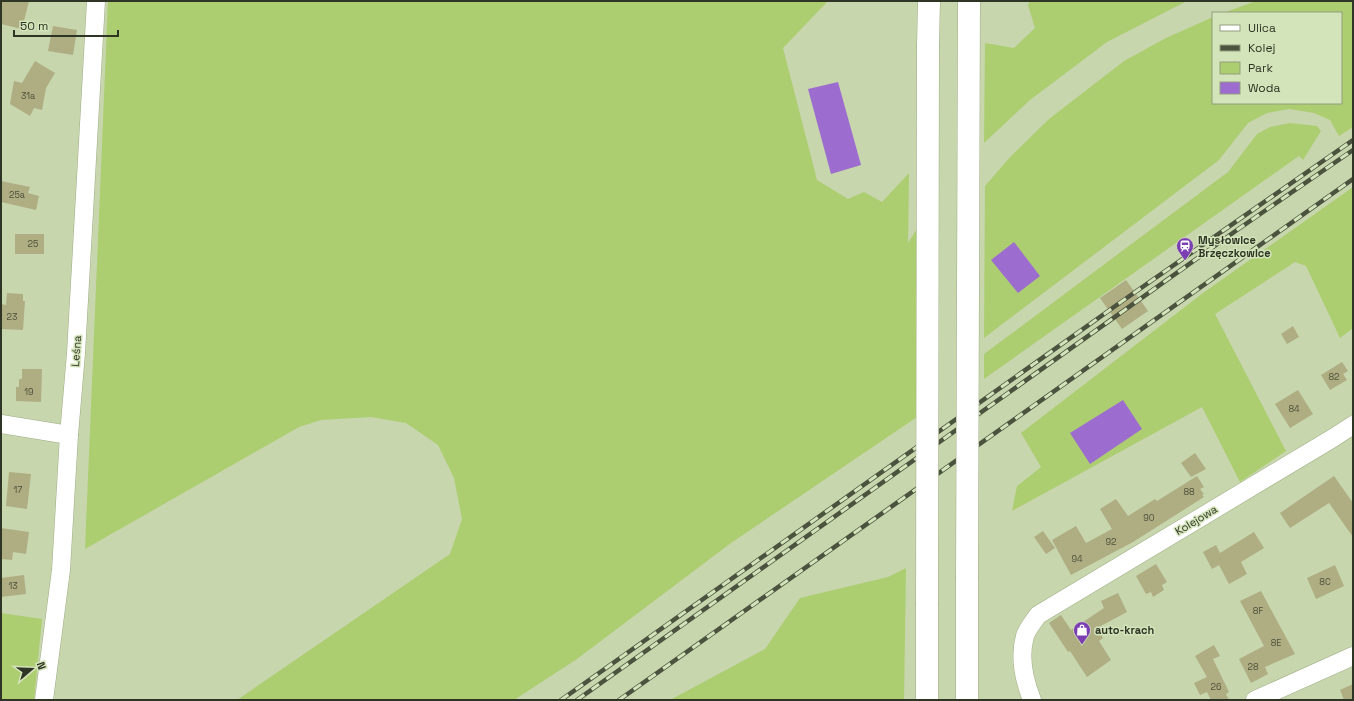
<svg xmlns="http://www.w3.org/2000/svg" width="1354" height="701" font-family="'Space Grotesk',sans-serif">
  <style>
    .green { fill: #adcd71 }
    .water { fill: #9c6ccf }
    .building { fill: #afad82 }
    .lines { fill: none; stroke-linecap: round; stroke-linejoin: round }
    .minor-casing { stroke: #9ead85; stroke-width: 19 }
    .highway-casing { stroke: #9ead85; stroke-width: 23 }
    .minor { stroke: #fff; stroke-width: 18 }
    .highway { stroke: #fff; stroke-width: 22 }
    .rail-casing { stroke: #4b533e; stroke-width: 4.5 }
    .rail { stroke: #d4e4ba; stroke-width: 3; stroke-dasharray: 9; stroke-linecap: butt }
    .highway-bridge-casing { stroke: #9ead85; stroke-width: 23; stroke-linecap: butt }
    .highway-bridge { stroke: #fff; stroke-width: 22 }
    .labels { text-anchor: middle; stroke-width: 3; stroke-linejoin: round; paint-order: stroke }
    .number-label { font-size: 9px; fill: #4f533c }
    .poi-label { font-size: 11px; font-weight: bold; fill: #2f3525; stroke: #d4e4ba; text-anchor: start }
    .street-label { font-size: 11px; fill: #2f3525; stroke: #d4e4ba }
  </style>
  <rect width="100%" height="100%" fill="#c7d6ad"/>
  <g class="green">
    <path d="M108 1H828L783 48 817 180 848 199 864 192 882 202 909 173 908 243 920 224V415L731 543 577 659 514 700H237L450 554 462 519 454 478 438 445 406 423 371 417 321 420 299 427 85 549Z"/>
    <path d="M1030 1H1187L1107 42 1030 100 984 143 985 43 1014 48 1035 28 1028 5Z"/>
    <path d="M1256 1H1353V127L1339 136 1330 120 1314 113 1289 109 1267 113 1248 123 1219 160 984 338 985 186 1011 156 1049 119 1124 61 1166 38 1213 17V103H1341V13H1223Z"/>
    <path d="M1290 123 1317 126 1321 131 1303 160 1299 156 984 379V354L1228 172 1257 134 1270 127Z"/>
    <path d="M1353 187V328L1340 338 1306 266 1295 262 1215 314 1286 451 1240 482 1202 407 1012 511 1017 486 1041 467 1021 433 1203 293Z"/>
    <path d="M906 568 904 700H670L765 649 800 598 888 577Z"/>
    <path d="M1 613 42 619 34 700H1Z"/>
  </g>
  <g class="water">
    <path d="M838 82 861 165 831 174 808 89Z"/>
    <path d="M1014 242 1040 276 1018 293 991 260Z"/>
    <path d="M1123 400 1142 429 1090 464 1070 433Z"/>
  </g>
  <g class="building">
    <path d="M1 1H29L22 29 1 24Z"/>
    <path d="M53 26 77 30 73 55 48 51Z"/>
    <path d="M35 61 55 73 46 88 42 110 34 108 30 116 10 104 14 81 22 83Z"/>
    <path d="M1 181 30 187 28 193 39 196 36 210 1 202Z"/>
    <rect x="15" y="234" width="29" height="20"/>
    <path d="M1126 280 1148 311 1122 329 1100 298Z"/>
    <path d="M7 293 23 294V301H25L23 330 1 329V304L6 305Z"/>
    <path d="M1293 326 1299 337 1287 344 1281 334Z"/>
    <path d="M1342 362 1348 371 1343 374 1347 380 1330 390 1321 375Z"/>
    <path d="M22 369H42L41 402 16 401V387H19V379H22Z"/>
    <path d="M1298 390 1313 414 1290 428 1275 404Z"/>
    <path d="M1195 453 1206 469 1191 477 1181 463Z"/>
    <path d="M9 472 31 474 27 509 6 506Z"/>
    <path d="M1197 476 1204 487 1200 489 1204 494 1202 495 1204 497 1133 542 1071 575 1052 540 1076 526 1086 543 1112 529 1100 509 1116 499 1128 516 1155 499 1157 501Z"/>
    <path d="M1334 476 1353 503V537L1329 503 1290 528 1280 513Z"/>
    <path d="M1 528 29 532 26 554 13 552 12 560 1 559Z"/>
    <path d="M1043 531 1055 548 1046 554 1034 537Z"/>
    <path d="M1254 532 1264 548 1241 562 1247 574 1229 584 1219 565 1212 569 1203 552 1216 545 1220 553Z"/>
    <path d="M1156 564 1167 582 1162 585 1164 590 1153 597 1151 592 1146 594 1136 576Z"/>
    <path d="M1335 565 1344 586 1316 599 1307 578Z"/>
    <path d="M24 575 26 594 1 597V578Z"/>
    <path d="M1261 591 1295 654 1265 667 1268 674 1251 683 1239 659 1264 646 1240 601Z"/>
    <path d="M1118 593 1127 612 1097 628 1103 638 1099 641 1111 660 1087 677 1070 651 1068 652 1049 623 1061 615 1071 630 1104 608 1101 601Z"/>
    <path d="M1214 645 1220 656 1213 659 1229 692 1226 694 1229 700H1211L1207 692 1200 695 1194 683 1207 677 1195 656Z"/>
    <path d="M1353 684V700H1344L1340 690Z"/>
  </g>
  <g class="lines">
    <g class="minor-casing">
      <g id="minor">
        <path d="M1 424 69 435"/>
        <path d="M44 700 61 570 69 435 76 353 96 1"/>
        <path d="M1032 700C1024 680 1019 657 1025 636 1027 629 1034 621 1038 615L1333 438 1353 425"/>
        <path d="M1255 700 1353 656"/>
      </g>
    </g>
    <g class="highway-casing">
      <g id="highway">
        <path d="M928 45 929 1"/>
        <path d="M927 700V606"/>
        <path d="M967 700V579"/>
      </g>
    </g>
    <use href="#minor" class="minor"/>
    <use href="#highway" class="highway"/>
    <g class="rail-casing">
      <g id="rail">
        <path d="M561 700 1121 302 1353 140"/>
        <path d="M577 700 1237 230 1353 150"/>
        <path d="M619 700 1353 179"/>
      </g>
    </g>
    <use href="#rail" class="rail"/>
    <g class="highway-bridge-casing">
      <g id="highway-bridge">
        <path d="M967 579 969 1"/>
        <path d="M927 606 928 45"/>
      </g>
    </g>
    <use href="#highway-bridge" class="highway-bridge"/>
  </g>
  <defs>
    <g id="station-pin" transform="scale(0.9)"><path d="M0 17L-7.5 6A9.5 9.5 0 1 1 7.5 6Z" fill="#7b3eb3" stroke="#d4e4ba"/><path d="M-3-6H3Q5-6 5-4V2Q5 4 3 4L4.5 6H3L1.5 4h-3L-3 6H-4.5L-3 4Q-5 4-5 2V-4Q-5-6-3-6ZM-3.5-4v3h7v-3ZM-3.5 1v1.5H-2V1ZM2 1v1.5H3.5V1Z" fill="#fff"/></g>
    <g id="shop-pin" transform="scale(0.9)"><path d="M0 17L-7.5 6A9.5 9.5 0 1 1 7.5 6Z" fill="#7b3eb3" stroke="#d4e4ba"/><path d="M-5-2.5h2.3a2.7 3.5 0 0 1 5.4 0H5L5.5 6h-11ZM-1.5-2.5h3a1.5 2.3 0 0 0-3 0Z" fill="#fff"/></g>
  </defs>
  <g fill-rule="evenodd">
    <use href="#station-pin" x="1185" y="246"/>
    <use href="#shop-pin" x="1082" y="630"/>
  </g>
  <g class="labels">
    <g class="number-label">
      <text x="28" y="99">31a</text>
      <text x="17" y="198">25a</text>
      <text x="33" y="247">25</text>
      <text x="12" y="320">23</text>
      <text x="1334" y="380">82</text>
      <text x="29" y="395">19</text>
      <text x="1294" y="412">84</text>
      <text x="18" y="493">17</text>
      <text x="1189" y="495">88</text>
      <text x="1149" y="521">90</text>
      <text x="1111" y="545">92</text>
      <text x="1077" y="562">94</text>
      <text x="1325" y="585">8C</text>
      <text x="13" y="589">13</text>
      <text x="1258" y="614">8F</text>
      <text x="1276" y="646">8E</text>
      <text x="1253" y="670">28</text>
      <text x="1216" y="690">26</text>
    </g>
    <g class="poi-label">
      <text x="1198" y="244">Mysłowice<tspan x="1198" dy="13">Brzęczkowice</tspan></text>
      <text x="1095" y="634">auto-krach</text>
    </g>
    <g class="street-label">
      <text transform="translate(76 351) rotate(-86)" y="4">Leśna</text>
      <text transform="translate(1196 520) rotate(-31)" y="4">Kolejowa</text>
    </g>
  </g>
  <rect width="1354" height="701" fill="none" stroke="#2f3525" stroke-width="4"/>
  <rect x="1212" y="12" width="130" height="92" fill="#d4e4ba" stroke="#929e7e"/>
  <rect x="1220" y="25" width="20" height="6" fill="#ffffff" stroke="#929e7e"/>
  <text x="1248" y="32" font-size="12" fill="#2f3525">Ulica</text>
  <rect x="1220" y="45" width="20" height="6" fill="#4b533e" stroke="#929e7e"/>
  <text x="1248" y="52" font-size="12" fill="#2f3525">Kolej</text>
  <rect x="1220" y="62" width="20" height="12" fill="#adcd71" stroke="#929e7e"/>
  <text x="1248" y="72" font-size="12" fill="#2f3525">Park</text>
  <rect x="1220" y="82" width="20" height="12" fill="#9c6ccf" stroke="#929e7e"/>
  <text x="1248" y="92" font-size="12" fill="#2f3525">Woda</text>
  <g transform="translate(32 669) rotate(71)" stroke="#d4e4ba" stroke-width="3" paint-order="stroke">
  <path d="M0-3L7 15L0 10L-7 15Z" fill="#2f3525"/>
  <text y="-6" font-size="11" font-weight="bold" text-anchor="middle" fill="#2f3525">N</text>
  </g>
  <path d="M14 30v6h104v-6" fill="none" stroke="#2f3525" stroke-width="2"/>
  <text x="20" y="30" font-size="12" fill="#2f3525" stroke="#d4e4ba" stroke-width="3" paint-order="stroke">50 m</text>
</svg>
